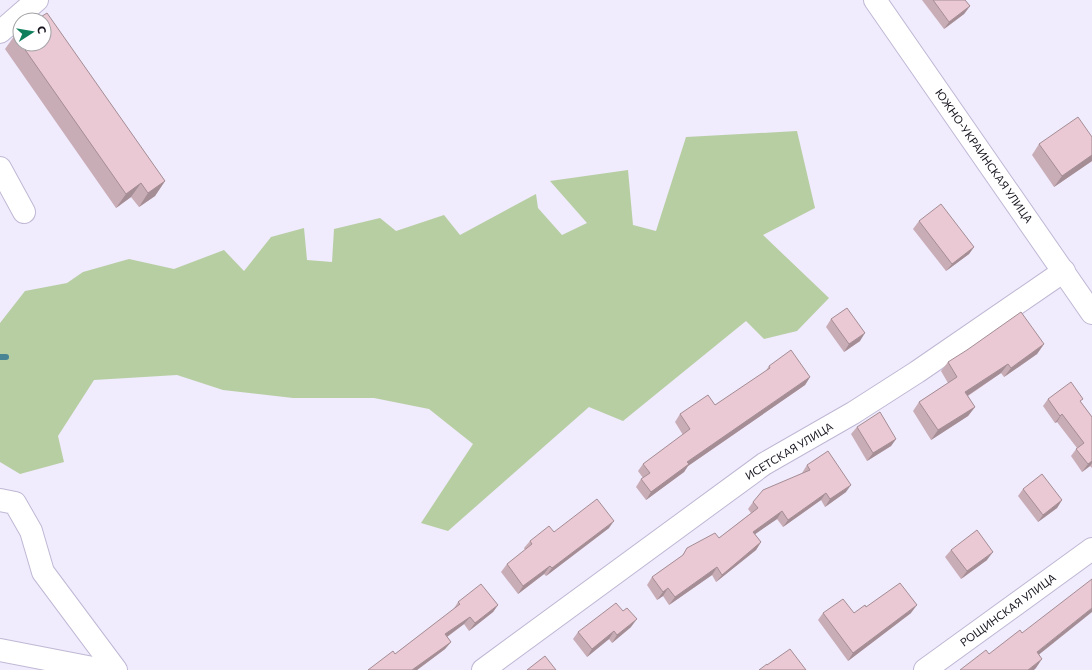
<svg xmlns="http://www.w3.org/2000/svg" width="1092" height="670" font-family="Commissioner,sans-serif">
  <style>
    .green { fill: #b7cea3 }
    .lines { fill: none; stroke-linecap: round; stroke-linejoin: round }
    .stream { stroke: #498495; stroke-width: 6 }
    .minor-casing { stroke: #c0b8d4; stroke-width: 24 }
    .minor { stroke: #fff; stroke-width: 22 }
    .wall { fill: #c9adb6 }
    .shaded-wall { fill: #a48d94 }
    .building { fill: #eac9d4; stroke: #a48d94 }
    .labels { text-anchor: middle; stroke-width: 3; stroke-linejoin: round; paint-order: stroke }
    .street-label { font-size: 11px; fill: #16131d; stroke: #fff }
  </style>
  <rect width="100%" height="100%" fill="#f0ebfd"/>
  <path class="green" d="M797 131 815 208 763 235 829 298 797 331 764 339 746 321 623 421 589 407 448 531 421 523 473 444 429 409 374 398H293L223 390 177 375 94 380 58 436 64 462 20 474 0 462V323L25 291 67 283 83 272 129 259 174 269 224 250 244 271 271 237 304 228 307 260 332 262 334 229 380 218 396 231 444 215 460 235 536 194 538 208 562 235 587 223 550 181 628 170 633 225 656 231 686 137Z"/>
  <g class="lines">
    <path class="stream" d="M0 357H6"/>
    <g class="minor-casing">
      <g id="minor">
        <path d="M875 0 1092 313"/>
        <path d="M0 32 37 0"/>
        <path d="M0 168 24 212"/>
        <path d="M0 500 15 503 31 531 43 572 116 670"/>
        <path d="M0 650 103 670"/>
        <path d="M483 670 764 464 853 413 917 372 1064 271"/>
        <path d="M925 670 1092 549"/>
      </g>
    </g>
    <use href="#minor" class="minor"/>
  </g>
  <g class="wall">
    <path d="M922 0H965L970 6 964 14 944 29Z"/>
    <path d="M20 32V44H44L165 181 155 196 139 207 131 197 116 208 5 49 15 35Z"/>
    <path d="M1039 144 1092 155V161L1054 187 1032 155Z"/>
    <path d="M919 221 974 247 969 254 946 271 913 229Z"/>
    <path d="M831 319 860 341 844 352 826 327Z"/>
    <path d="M1044 344 1037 354 1004 377 1001 373 968 396 975 407 968 416 931 440 913 411 919 402 948 383 941 371 948 362Z"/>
    <path d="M769 366 810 377 805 385 688 466 684 472 646 500 636 487 641 479 643 478 638 471 643 464 683 435 675 422 680 414 715 405 765 372Z"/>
    <path d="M1048 399 1081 402 1092 417V468L1090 466 1082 472 1071 456 1077 448 1057 422 1055 423 1043 406Z"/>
    <path d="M857 427 896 439 891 446 867 461 851 434Z"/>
    <path d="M807 465 846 492 825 507 821 500 783 527 777 519 755 534 761 542 756 550 716 582 712 575 669 605 663 596 657 600 647 585 652 577 682 556 687 548 719 538 751 513 748 509 753 502 802 473Z"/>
    <path d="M1023 489 1062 500 1057 508 1038 522 1018 496Z"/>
    <path d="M609 528 546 576 544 574 518 594 501 572 507 564 525 550 524 548 530 541 554 532Z"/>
    <path d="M951 550 987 560 961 579 945 557Z"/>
    <path d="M458 602 498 605 493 612 469 631 464 624 447 637 451 642 445 649 417 670H368L395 654 453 610Z"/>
    <path d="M866 607 911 613 848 661 818 620 823 613H854Z"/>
    <path d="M631 627 612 643 609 639 587 657 573 639 578 632Z"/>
  </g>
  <g class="shaded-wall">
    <path d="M970 6 964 14 944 29 949 22Z"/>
    <path d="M1092 155V161L1054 187 1062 176Z"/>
    <path d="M165 181 155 196 139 207 148 193Z"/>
    <path d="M141 183 131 197 116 208 126 194Z"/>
    <path d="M974 247 969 254 946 271 952 264Z"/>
    <path d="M865 333 860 341 844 352 849 344Z"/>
    <path d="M1044 344 1037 354 1004 377 1011 368Z"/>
    <path d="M1008 364 1001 373 958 402 965 392Z"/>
    <path d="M810 377 805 385 688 466 684 472 646 500 651 492 687 462Z"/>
    <path d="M975 407 968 416 931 440 938 430Z"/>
    <path d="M1062 414 1057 422 1055 423 1060 416Z"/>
    <path d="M896 439 891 446 867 461 873 453Z"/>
    <path d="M1092 461V463L1090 466 1082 472 1088 464Z"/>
    <path d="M851 485 846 492 825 507 830 499Z"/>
    <path d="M826 493 821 500 783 527 788 520Z"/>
    <path d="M1062 500 1057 508 1038 522 1043 515Z"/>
    <path d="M782 511 777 519 748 539 753 532Z"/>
    <path d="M614 521 609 528 546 576 552 568Z"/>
    <path d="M761 542 756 550 716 582 722 575Z"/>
    <path d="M993 552 987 560 961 579 967 571Z"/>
    <path d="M550 566 544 574 518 594 523 586Z"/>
    <path d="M717 567 712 575 669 605 675 597Z"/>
    <path d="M668 588 663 596 657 600 663 592Z"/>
    <path d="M498 605 493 612 469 631 475 623Z"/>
    <path d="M917 605 911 613 848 661 853 653Z"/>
    <path d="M1092 608V612L1031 661 1037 652Z"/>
    <path d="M470 617 464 624 440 642 445 634Z"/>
    <path d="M637 619 631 627 612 643 617 635Z"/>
    <path d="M614 631 609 639 587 657 592 649Z"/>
    <path d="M451 642 445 649 417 670H412Z"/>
    <path d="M1042 659 1036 668 1034 670H1028Z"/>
  </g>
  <g class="building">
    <path d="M933 0H965L970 6 949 22Z"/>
    <path d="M47 13 165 181 148 193 141 183 126 194 21 44H44V20H36Z"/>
    <path d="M20 32V43L15 35Z"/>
    <path d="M1078 117 1092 137V155L1062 176 1039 144Z"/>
    <path d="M941 204 974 247 952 264 919 221Z"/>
    <path d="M847 308 865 333 849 344 831 319Z"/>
    <path d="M1021 312 1044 344 1011 368 1008 364 965 392 975 407 938 430 919 402 957 377 948 362 967 350Z"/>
    <path d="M791 350 810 377 687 462 689 464 651 492 641 479 650 473 643 464 690 429 680 414 708 395 715 405 770 368 769 366Z"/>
    <path d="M1071 382 1083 399 1080 401 1092 417V461L1088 464 1076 449 1084 443 1062 414 1060 416 1048 399Z"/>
    <path d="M880 412 896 439 873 453 857 427Z"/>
    <path d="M828 451 851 485 830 499 826 493 788 520 782 511 753 532 761 542 722 575 717 567 675 597 668 588 663 592 652 577 683 555 687 548 715 533 719 538 758 508 753 502 763 490 810 470 807 465Z"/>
    <path d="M1042 474 1062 500 1043 515 1023 489Z"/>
    <path d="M597 499 614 521 552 568 550 566 523 586 507 564 532 544 530 541 549 526 554 532Z"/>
    <path d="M977 530 993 552 967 571 951 550Z"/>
    <path d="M1092 579V608L1037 652 1042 659 1028 670H960L986 650 989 654 1020 630 1022 633Z"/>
    <path d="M900 583 917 605 853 653 823 613 843 599 854 613 865 605 866 607Z"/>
    <path d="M481 584 498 605 475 623 470 617 445 634 451 642 412 670H368L393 651 395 654 460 604 458 602Z"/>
    <path d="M616 603 623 611 627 608 637 619 617 635 614 631 592 649 578 632Z"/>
    <path d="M790 649 806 670H759L767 664V665Z"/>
    <path d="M545 656 556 670H527Z"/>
  </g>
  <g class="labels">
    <g class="street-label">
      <text transform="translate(984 156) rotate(55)" y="4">ЮЖНО-УКРАИНСКАЯ УЛИЦА</text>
      <text transform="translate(789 451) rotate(-31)" y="4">ИСЕТСКАЯ УЛИЦА</text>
      <text transform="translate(1008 610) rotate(-36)" y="4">РОЩИНСКАЯ УЛИЦА</text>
    </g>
  </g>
  <g transform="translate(32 32) rotate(78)"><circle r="19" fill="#ffffff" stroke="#a2a1a5"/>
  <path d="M0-3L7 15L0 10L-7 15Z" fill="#0f7f5c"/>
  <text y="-6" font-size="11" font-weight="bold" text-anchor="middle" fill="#16131d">С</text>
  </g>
</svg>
